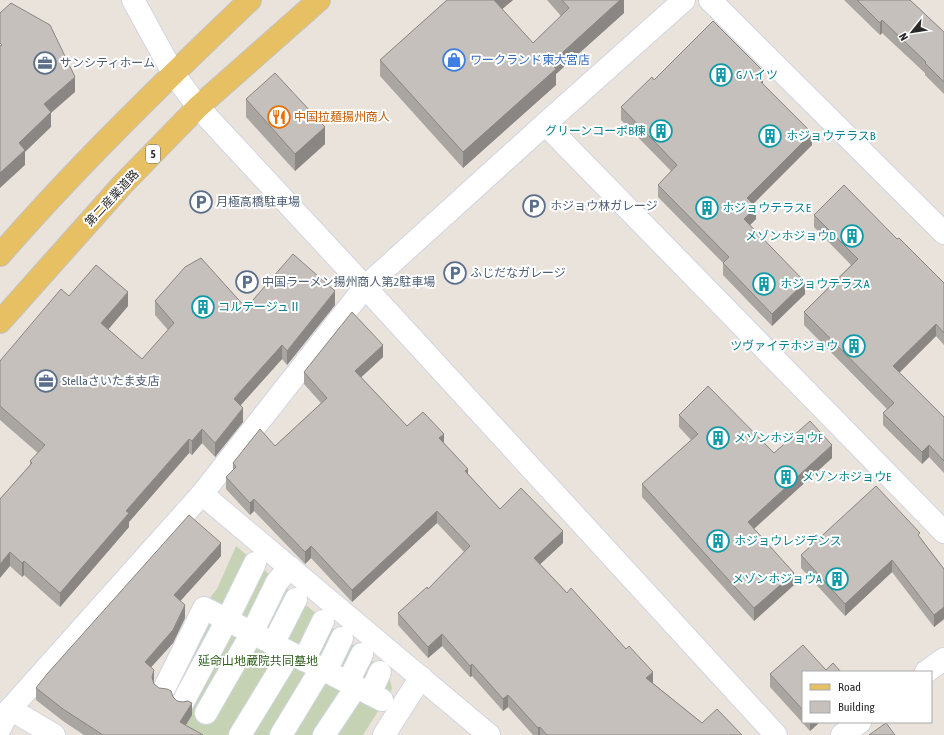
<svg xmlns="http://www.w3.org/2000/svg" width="944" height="735" font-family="'Asap Condensed','Noto Sans JP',sans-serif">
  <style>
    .cemetery { fill: #c5d3b4 }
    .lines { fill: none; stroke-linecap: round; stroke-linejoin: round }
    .minor-casing { stroke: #d1d5e1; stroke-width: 24 }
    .major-casing { stroke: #c3c3c3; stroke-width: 24 }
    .minor { stroke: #fff; stroke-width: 22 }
    .major { stroke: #e7c064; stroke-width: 22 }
    .wall { fill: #a9a5a1 }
    .shaded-wall { fill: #8a8683 }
    .building { fill: #c5c0bb; stroke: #8a8683 }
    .labels { text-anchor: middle; stroke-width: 4; stroke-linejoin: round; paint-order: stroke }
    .shield { fill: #fff; stroke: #696969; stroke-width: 1 }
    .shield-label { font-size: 11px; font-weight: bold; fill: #292929 }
    .shop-label { font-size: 12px; fill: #366cbe; stroke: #fff; text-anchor: start }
    .service-label { font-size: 12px; fill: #4e5e75; stroke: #fff; text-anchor: start }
    .culture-label { font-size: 12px; fill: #0d838f; stroke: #fff; text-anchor: start }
    .food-label { font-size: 12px; fill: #c56008; stroke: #fff; text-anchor: start }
    .street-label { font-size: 12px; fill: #292929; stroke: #fff }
    .park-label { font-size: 12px; fill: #30601e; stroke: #fff }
  </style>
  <rect width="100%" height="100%" fill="#eae3db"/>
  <path class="cemetery" d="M236 546 389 675 392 689 363 735H144L197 613 217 589Z"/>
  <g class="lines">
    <g class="minor-casing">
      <g id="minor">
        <path d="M133 0 173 73 198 107 365 287 776 735"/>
        <path d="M710 0 944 233"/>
        <path d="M545 124 944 532"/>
        <path d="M202 494 489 735"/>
        <path d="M273 644 296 599"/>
        <path d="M304 660 323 621"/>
        <path d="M326 671 342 638"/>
        <path d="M926 672 944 659"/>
        <path d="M348 682 362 654"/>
        <path d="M164 689 204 608 382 700"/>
        <path d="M370 694 380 672"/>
        <path d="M183 702 227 620 255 563"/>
        <path d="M10 709 54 735"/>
        <path d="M206 713 252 633 277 582 290 567"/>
        <path d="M0 728 10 709 202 494 365 287 545 124 684 0"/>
        <path d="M240 735 290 653"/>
        <path d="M281 735 321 669"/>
        <path d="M324 735 356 687"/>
        <path d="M384 735 421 677"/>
        <path d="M842 735 860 722"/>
      </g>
    </g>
    <g class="major-casing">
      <g id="major">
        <path d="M0 255C78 165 164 82 250 0"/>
        <path d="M0 322 123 184 198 107 319 0"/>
      </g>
    </g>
    <use href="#minor" class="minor"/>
    <use href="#major" class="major"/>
  </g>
  <g class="wall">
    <path d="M447 0H513L502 9 533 43 561 16 547 0H624V13L556 74V85L463 168 380 76V60Z"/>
    <path d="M844 0H910L944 32V94L925 75V73L882 33 880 35Z"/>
    <path d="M654 80 763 84 812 145 753 204 756 219 750 225 805 294 772 326 723 275V263L658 197V185L671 171 621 120V107Z"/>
    <path d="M246 99 325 144 295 171 246 117Z"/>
    <path d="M814 215 897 239 944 283V345L936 336 899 373 944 417V473L929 457 922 464 883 425V413L887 409 804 325V312L851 265 814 227Z"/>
    <path d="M69 296 128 306 108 329 142 359 168 330 155 315V301L246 308 335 305 287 365 282 359 240 406 243 422 215 457 202 443 192 455 189 453 129 522V527L60 607 24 575 22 577 10 566 0 499 30 465V461L38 453 0 420V361Z"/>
    <path d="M383 357 361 377 407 426 444 443 468 474 500 509 563 543 540 564 653 683 702 723 742 735H533L508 707 503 711 472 676 470 677 442 646 428 658 398 625V613L428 589 464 552 437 523 352 602 311 558 305 564 254 511 250 515 226 489V477L233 471V463L275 446 321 403 304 384V372Z"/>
    <path d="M679 415 774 453 832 458 754 529 794 585 754 621 642 497V484L691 440 679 427Z"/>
    <path d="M920 537 944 569V619L934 627 892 572 845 616 801 568V555Z"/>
    <path d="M221 556 180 601 185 618 173 643 151 667 154 684 159 688 173 697 192 715 186 725 203 735H84L63 721 36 700V688Z"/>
    <path d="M826 670 841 672H803V722H820L810 731 770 687V674Z"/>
  </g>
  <g class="shaded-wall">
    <path d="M494 0H513L494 16Z"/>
    <path d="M620 0H624V13L556 74V85L463 168V152L551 63Z"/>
    <path d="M882 20V33L880 35V23Z"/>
    <path d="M763 71V84L757 78Z"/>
    <path d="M75 77V92L51 113V127L25 152V165L0 188V173L19 143 44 104Z"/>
    <path d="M325 127V144L295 171V154Z"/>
    <path d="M812 133V145L747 210V198Z"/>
    <path d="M756 207V219L744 231V219Z"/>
    <path d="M805 282V294L772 326V314Z"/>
    <path d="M335 291V305L287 365V351Z"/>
    <path d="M128 292V306L101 338V323Z"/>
    <path d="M936 324V336L893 379V366Z"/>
    <path d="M282 345V359L239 407 234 399 239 393Z"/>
    <path d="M383 345V357L355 383V371Z"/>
    <path d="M243 408V422L215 457V443Z"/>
    <path d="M202 429V443L192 455V441Z"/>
    <path d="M444 434V446L439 438Z"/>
    <path d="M189 439V453L129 522V527L60 607V593L126 511Z"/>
    <path d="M832 445V458L748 534V522Z"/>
    <path d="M929 445V457L922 464V452Z"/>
    <path d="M468 469V481L465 471Z"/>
    <path d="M254 499V511L250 515V503Z"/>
    <path d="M437 511V523L352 602V590Z"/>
    <path d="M563 531V543L534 570V558Z"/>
    <path d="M221 543V556L174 608V595Z"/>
    <path d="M311 546V558L305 564V552Z"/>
    <path d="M10 552V566L0 578V564Z"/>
    <path d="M892 560V572L845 616V604Z"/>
    <path d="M24 561V575L22 577V563Z"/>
    <path d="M794 573V585L754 621V608Z"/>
    <path d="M185 605V618L173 643 145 674V662Z"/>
    <path d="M944 607V619L934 627V615Z"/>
    <path d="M442 634V646L428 658V647Z"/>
    <path d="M472 664V676L470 677V666Z"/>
    <path d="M154 670V682L152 689V677Z"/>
    <path d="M653 672V684L646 678Z"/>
    <path d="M508 695V707L503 711V699Z"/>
    <path d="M192 703V715L180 734V722Z"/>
    <path d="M810 722H820L810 731Z"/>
    <path d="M540 727V735H538V728Z"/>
  </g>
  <g class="building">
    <path d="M447 0H494L533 43 569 8 562 0H620L551 63 556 69 463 152 380 60Z"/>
    <path d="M857 0H910L944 32V82L925 63 926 62 882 20 880 23Z"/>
    <path d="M11 3 50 25 75 77 44 104 51 112 19 143 25 150 0 173V46L2 45 0 43V13Z"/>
    <path d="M713 21 763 71 757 78 812 133 747 198 756 207 744 219 805 282 772 314 723 263 729 257 658 185 677 165 621 107 652 77 654 80Z"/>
    <path d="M275 73 325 127 295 154 246 99Z"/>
    <path d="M844 185 897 239 899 238 944 283V333L936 324 893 366 944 417V461L929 445 922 452 883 413 894 403 804 312 858 259 814 215Z"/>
    <path d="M293 254 335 291 287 351 282 345 239 393 234 399 243 408 215 443 202 429 192 441 189 439 126 511 129 513 60 593 24 561 22 563 10 552 0 564V499L32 463 30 461 45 445 0 406V361L61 289 69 296 96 265 128 292 101 323 142 359 174 323 155 301 185 267 201 258 246 308Z"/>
    <path d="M352 312 383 345 355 371 407 426 423 412 444 434 439 438 468 469 465 471 500 509 521 488 563 531 534 558 567 593 571 588 626 649 629 646 653 672 646 678 702 723 717 709 742 735H547L540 727 538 728 508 695 503 699 472 664 470 666 442 634 428 647 398 613 427 587 428 589 470 546 437 511 352 590 311 546 305 552 254 499 250 503 226 477 236 467 233 463 260 429 275 446 327 398 304 372Z"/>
    <path d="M708 386 774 453 810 421 832 445 748 522 794 573 754 608 642 484 698 434 679 415Z"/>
    <path d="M876 486 920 533 918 535 944 569V607L934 615 892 560 845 604 801 555Z"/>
    <path d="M189 515 221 543 174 595 185 605 173 630 145 662 154 670 152 677 154 684 159 688 167 689 171 691 173 697 177 701 183 702 188 701 192 703 180 722 203 735H103L63 709 36 688 47 674Z"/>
    <path d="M803 645 826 670 833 663 841 672H803V710L770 674Z"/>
    <path d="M886 723 895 735H869Z"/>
  </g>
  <defs>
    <g id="shop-ring" transform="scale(1.15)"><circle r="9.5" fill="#fff" stroke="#3f7fe0" stroke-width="1.5"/><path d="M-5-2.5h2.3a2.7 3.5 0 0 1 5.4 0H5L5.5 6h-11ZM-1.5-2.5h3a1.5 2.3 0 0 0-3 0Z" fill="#3f7fe0"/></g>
    <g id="office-ring" transform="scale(1.15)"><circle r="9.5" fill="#fff" stroke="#5c6f8a" stroke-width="1.5"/><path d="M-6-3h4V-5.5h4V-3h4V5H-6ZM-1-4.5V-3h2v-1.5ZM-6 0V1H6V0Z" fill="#5c6f8a"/></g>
    <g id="building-ring" transform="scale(1.15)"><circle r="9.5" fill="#fff" stroke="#0f9aa8" stroke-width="1.5"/><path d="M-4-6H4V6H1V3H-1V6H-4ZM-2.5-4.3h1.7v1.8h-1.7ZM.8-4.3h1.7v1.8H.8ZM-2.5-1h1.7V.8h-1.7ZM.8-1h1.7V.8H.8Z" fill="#0f9aa8"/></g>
    <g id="restaurant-ring" transform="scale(1.15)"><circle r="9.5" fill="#fff" stroke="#e8710a" stroke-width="1.5"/><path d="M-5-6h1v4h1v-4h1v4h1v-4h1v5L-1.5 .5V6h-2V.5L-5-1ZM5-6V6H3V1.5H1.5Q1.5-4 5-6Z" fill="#e8710a"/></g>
    <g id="parking-ring" transform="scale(1.15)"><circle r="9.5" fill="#fff" stroke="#5c6f8a" stroke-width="1.5"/><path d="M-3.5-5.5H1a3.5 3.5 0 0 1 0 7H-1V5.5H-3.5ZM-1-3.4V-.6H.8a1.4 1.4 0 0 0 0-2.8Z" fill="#5c6f8a"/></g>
  </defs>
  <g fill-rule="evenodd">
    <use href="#shop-ring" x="454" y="60"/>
    <use href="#office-ring" x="45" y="63"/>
    <use href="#building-ring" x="721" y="75"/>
    <use href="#restaurant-ring" x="279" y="117"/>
    <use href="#building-ring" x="661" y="131"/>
    <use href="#building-ring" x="770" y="136"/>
    <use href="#parking-ring" x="201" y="202"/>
    <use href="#parking-ring" x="534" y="206"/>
    <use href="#building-ring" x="707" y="208"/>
    <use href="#building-ring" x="852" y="236"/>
    <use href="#parking-ring" x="455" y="273"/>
    <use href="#parking-ring" x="247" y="282"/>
    <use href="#building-ring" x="764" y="284"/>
    <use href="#building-ring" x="203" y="307"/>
    <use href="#building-ring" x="854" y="346"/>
    <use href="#office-ring" x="46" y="381"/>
    <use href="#building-ring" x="718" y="438"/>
    <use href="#building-ring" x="786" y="477"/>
    <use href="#building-ring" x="718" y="541"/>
    <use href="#building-ring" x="837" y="579"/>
  </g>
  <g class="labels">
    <rect class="shield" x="146" y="145" width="14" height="18" rx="3"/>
    <g class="shield-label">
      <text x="153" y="158">5</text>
    </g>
    <g class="shop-label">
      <text x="470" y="64">ワークランド東大宮店</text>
    </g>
    <g class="service-label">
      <text x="60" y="67">サンシティホーム</text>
      <text x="216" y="206">月極高橋駐車場</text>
      <text x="550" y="210">ホジョウ林ガレージ</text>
      <text x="470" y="277">ふじだなガレージ</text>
      <text x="262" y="286">中国ラーメン揚州商人第2駐車場</text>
      <text x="62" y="385">Stellaさいたま支店</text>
    </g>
    <g class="culture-label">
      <text x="736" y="79">Gハイツ</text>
      <text x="646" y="135" text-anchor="end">グリーンコーポB棟</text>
      <text x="786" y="140">ホジョウテラスB</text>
      <text x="722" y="212">ホジョウテラスE</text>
      <text x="836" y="240" text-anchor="end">メゾンホジョウD</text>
      <text x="780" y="288">ホジョウテラスA</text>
      <text x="218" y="311">コルテージュⅡ</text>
      <text x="838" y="350" text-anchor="end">ツヴァイテホジョウ</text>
      <text x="734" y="442">メゾンホジョウF</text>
      <text x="802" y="481">メゾンホジョウE</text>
      <text x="734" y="545">ホジョウレジデンス</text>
      <text x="822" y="583" text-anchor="end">メゾンホジョウA</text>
    </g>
    <g class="food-label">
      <text x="294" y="121">中国拉麺揚州商人</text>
    </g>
    <g class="street-label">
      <text transform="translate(112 198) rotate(-47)" y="4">第二産業道路</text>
    </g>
    <g class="park-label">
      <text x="258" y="665">延命山地蔵院共同墓地</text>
    </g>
  </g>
  <rect x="802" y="671" width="130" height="52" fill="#ffffff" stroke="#a9a9a9"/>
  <rect x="810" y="684" width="20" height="6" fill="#e7c064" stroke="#a9a9a9"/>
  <text x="838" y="691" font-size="12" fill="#292929">Road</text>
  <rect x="810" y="701" width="20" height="12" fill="#c5c0bb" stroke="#a9a9a9"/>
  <text x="838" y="711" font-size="12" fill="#292929">Building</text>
  <g transform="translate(912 32) rotate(240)" stroke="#ffffff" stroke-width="3" paint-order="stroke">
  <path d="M0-3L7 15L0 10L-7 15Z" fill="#292929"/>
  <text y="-6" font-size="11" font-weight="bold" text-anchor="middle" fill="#292929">N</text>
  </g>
</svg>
